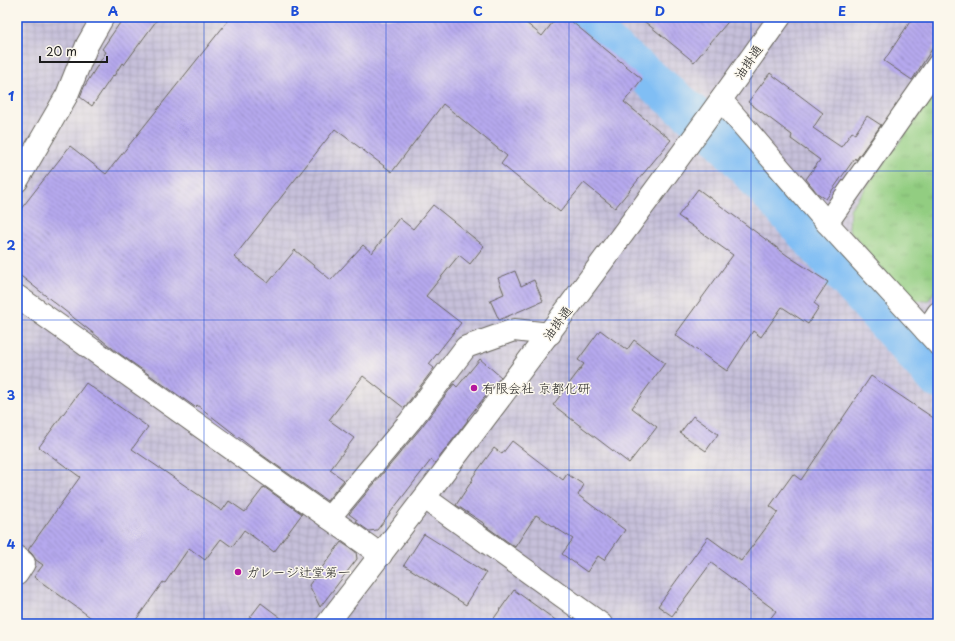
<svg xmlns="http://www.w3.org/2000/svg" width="955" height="641" font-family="'Playpen Sans','Klee One',sans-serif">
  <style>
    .industrial { fill: url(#industrial-grid) }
    .park { fill: url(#park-tufts); stroke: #57744e }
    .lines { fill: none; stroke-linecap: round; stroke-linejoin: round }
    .river { stroke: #80bef4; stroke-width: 40 }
    .building { fill: url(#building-back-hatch) }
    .minor-casing { stroke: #68655d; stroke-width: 24 }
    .tertiary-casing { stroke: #68655d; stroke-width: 24 }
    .minor { stroke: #fff; stroke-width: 22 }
    .tertiary { stroke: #fff; stroke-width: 22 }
    .grid { fill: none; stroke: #1d4ed8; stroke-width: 1; stroke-opacity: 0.55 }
    .poi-dot { fill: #b5179e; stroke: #fbf7ec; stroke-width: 1.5 }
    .labels { text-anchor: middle; stroke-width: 3; stroke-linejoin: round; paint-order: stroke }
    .street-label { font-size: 13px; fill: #1c1c1c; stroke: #fbf7ec }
    .poi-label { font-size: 13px; fill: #1c1c1c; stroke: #fbf7ec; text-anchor: start }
    .neatline { fill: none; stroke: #1d4ed8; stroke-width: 1.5 }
    .grid-label { font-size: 13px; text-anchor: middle; font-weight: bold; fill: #1d4ed8 }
  </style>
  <defs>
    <pattern id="industrial-grid" width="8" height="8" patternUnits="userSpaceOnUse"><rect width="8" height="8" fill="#c6c0da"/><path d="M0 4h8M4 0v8" fill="none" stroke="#aaa4ba"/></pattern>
    <pattern id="park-tufts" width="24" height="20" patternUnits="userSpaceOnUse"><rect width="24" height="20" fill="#92cd81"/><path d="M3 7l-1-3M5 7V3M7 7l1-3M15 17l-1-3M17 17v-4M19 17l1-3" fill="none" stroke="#7daf6f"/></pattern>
    <pattern id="building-back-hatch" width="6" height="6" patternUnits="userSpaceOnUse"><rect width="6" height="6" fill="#b6a9ee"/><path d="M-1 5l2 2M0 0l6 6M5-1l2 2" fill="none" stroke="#9389c0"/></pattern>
  </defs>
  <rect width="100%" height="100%" fill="#fbf7ec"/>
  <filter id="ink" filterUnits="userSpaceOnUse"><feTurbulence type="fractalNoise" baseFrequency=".025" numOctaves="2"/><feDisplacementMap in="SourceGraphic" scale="8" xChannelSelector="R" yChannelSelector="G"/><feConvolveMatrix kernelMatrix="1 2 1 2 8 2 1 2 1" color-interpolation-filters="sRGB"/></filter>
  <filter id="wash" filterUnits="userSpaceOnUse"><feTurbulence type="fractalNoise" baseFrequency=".012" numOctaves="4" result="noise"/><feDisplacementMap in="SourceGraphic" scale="16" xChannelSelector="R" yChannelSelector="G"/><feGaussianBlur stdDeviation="0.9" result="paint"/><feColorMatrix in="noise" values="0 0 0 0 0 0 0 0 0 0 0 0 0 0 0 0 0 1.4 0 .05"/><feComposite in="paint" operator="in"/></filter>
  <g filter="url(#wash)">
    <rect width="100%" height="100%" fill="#f5ecd6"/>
    <rect class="industrial" x="17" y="17" width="921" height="607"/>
    <path class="park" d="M938 90V286L928 301 910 300 849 230 850 209Z"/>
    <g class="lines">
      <path class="river" d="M574 17 716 133 938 379"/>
    </g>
    <g id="blocks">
      <g class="building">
        <path d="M124 17H159L124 65 122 63 114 76 113 75 92 106 80 97 84 87 106 52 102 49Z"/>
        <path d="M231 17H519L542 36 557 17H566L642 79 624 102 671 140 615 208 584 183 560 212 501 164 507 156 443 104 392 172 335 129 234 257 268 283 295 250 331 280 363 245 372 253 399 218 413 229 433 205 484 246 470 264 459 255 426 296 461 323 429 364 434 368 404 408 363 376 329 420 354 438 330 470 344 480 327 501 255 450 197 405 195 407 117 352 17 273V214L70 146 106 174Z"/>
        <path d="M639 17H732L694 62Z"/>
        <path d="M913 17H938V40L912 80 884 61Z"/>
        <path d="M770 73 823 113 813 128 841 147 852 132 855 134 867 116 881 125 856 160 855 158 826 199 817 193 806 179 820 160 791 139 792 135 748 102Z"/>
        <path d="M698 189 788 256 828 282 814 303 819 307 808 324 782 307 761 337 753 331 727 371 675 335 733 255 678 216Z"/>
        <path d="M515 271 521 286 534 280 543 301 499 320 490 300 504 294 498 278Z"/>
        <path d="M600 330 627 350 634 340 665 363 632 408 657 427 629 463 553 405 584 364 578 360Z"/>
        <path d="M480 359 501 377 467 419 468 420 435 463 431 460 377 530 369 531 356 522 357 520 349 514 420 429 454 384 457 387Z"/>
        <path d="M871 376 938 421V624H766L776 611 711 563 672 616 658 606 708 537 741 561 778 512 770 506 793 474 801 480Z"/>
        <path d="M86 383 148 427 132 449 222 511 229 501 245 512 264 487 302 514 274 552 244 530 232 547 221 539 205 560 189 548 165 583 163 582 133 624H100L34 577 43 565 36 560 32 554 28 550 80 477 39 447Z"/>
        <path d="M693 416 718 434 706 451 680 433Z"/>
        <path d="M512 441 563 480 567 474 584 485 578 495 625 530 604 560 598 556 587 572 562 554 573 539 536 515 515 547 484 525 485 524 456 505 473 479 472 478 494 448 502 454Z"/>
        <path d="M424 534 486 573 466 605 404 565Z"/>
        <path d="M341 542 356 552 357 559 320 607 309 585Z"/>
        <path d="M514 590 561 624H490Z"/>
        <path d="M261 603 289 624H245Z"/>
      </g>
    </g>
  </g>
  <g filter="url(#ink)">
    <use href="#blocks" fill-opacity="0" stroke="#68655d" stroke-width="1"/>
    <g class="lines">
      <g class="minor-casing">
        <g id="minor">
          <path d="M721 100 827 223 938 344"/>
          <path d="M17 181 67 95 87 45 103 17"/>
          <path d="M827 223 938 65"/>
          <path d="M17 296 381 555"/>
          <path d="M926 331 938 313"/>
          <path d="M425 498 601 624"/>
          <path d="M329 518 410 421 466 347 514 330 550 334"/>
          <path d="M17 557 24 563 17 574"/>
        </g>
      </g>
      <g class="tertiary-casing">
        <path id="tertiary" d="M327 624C482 424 634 223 780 17"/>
      </g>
      <use href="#minor" class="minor"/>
      <use href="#tertiary" class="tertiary"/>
    </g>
  </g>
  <path class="grid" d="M204 17V624M386 17V624M569 17V624M751 17V624M17 171H938M17 320H938M17 470H938"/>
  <g class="poi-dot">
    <circle cx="474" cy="388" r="4"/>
    <circle cx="238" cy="572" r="4"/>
  </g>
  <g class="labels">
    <g class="street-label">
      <text transform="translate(748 62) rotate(-55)" y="5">油掛通</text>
      <text transform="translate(557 323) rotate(-53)" y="5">油掛通</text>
    </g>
    <g class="poi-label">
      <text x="482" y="393">有限会社 京都化研</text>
      <text x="246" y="577">ガレージ辻堂第一</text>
    </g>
  </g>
  <rect width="955" height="641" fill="none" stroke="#fbf7ec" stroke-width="44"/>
  <path d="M40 56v6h67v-6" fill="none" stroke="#1c1c1c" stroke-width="2"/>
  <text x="46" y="56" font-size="12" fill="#1c1c1c" stroke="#fbf7ec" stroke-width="3" paint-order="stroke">20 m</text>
  <rect x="22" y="22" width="911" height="597" class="neatline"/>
  <g class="grid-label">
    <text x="113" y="16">A</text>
    <text x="295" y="16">B</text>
    <text x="478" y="16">C</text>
    <text x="660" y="16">D</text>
    <text x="842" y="16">E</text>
    <text x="11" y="101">1</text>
    <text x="11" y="250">2</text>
    <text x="11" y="400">3</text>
    <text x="11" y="549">4</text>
  </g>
</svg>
